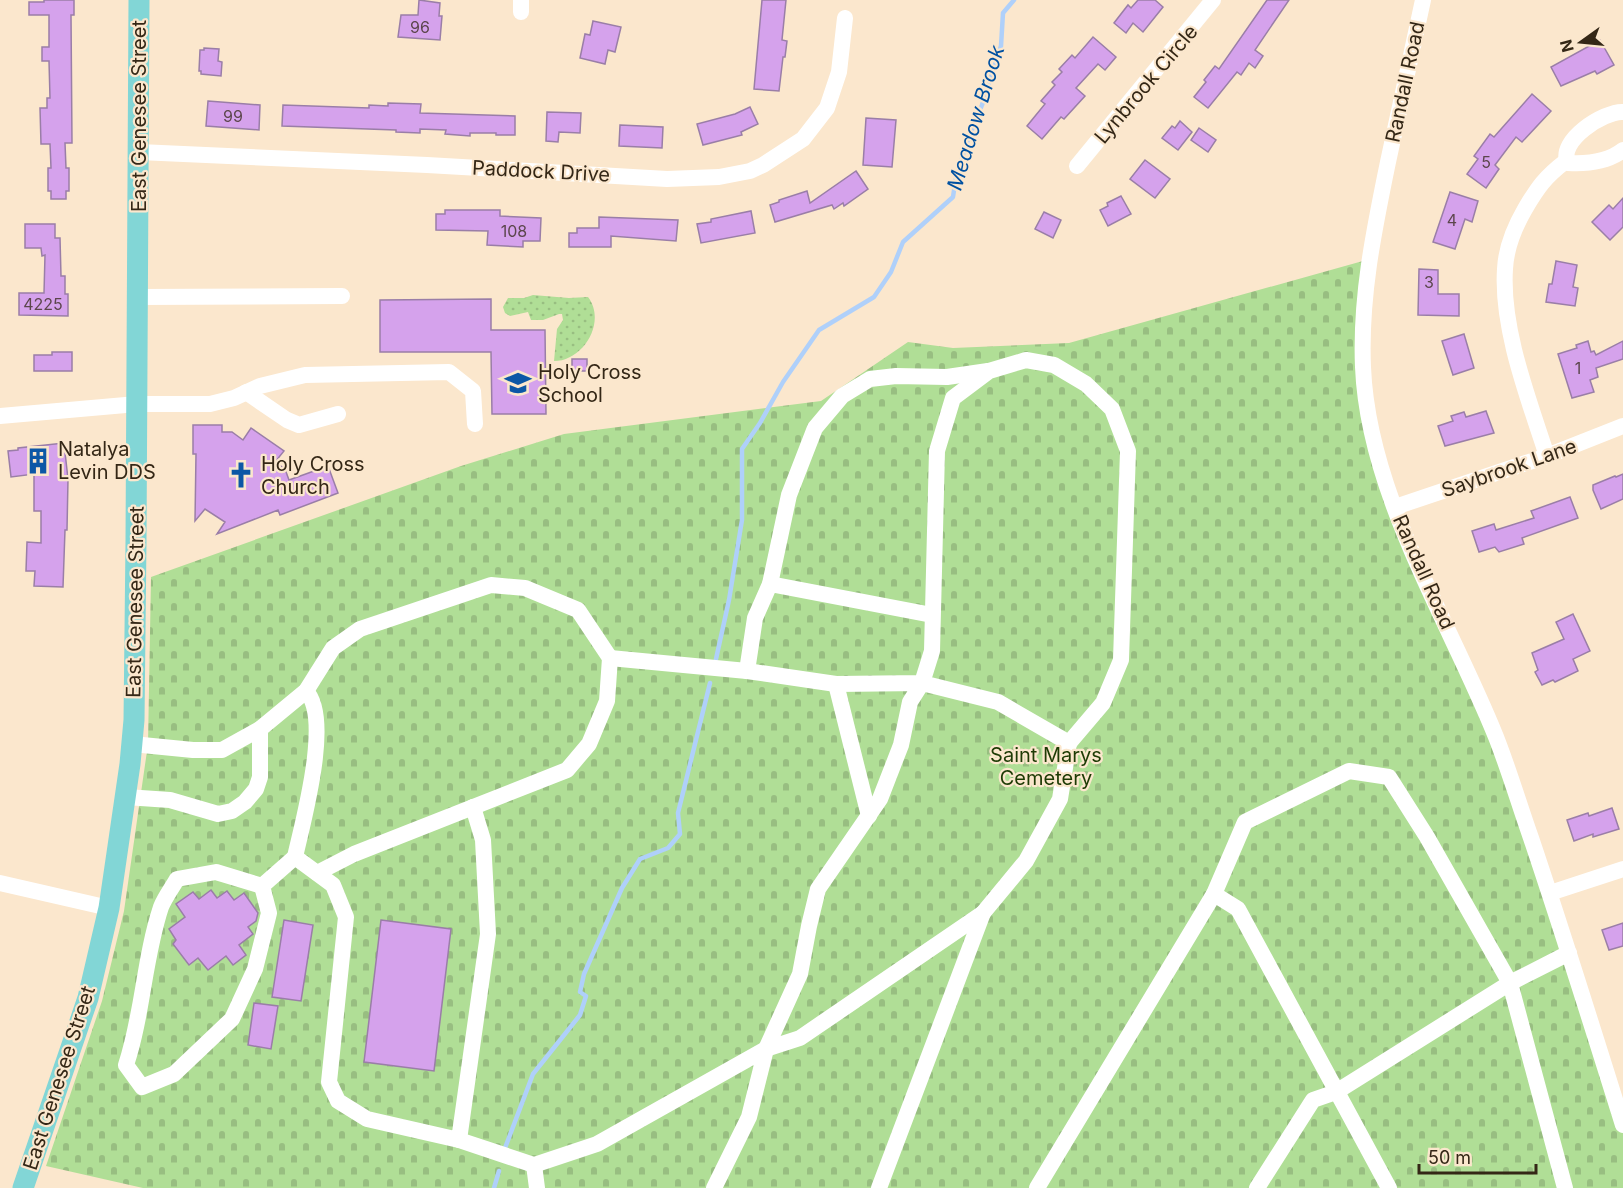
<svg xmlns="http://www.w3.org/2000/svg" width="1623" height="1188" font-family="Inter,sans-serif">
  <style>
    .grass { fill: url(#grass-dots) }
    .cemetery { fill: url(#cemetery-stones) }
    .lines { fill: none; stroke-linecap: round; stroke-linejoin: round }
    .stream { stroke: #afd0fa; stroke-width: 4.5 }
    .building { fill: #d5a2ec; stroke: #9a7ea7; stroke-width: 1.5 }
    .minor { stroke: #fff; stroke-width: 16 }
    .major { stroke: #82d6d6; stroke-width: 21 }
    .labels { text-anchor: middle; stroke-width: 4.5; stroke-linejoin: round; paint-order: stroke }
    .number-label { font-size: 16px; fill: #5c464c }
    .street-label { font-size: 20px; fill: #342716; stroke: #fbe7cd }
    .poi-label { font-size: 20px; fill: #342716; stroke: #fbe7cd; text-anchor: start }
    .park-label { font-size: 20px; fill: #1d3b04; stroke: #fbe7cd }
    .water-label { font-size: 21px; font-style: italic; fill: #0051a1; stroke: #fbe7cd }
  </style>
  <defs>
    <pattern id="grass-dots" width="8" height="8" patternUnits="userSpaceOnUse" patternTransform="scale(1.5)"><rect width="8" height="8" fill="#b0de96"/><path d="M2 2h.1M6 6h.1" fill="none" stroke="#98be81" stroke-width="1.8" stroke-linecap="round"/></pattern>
    <pattern id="cemetery-stones" width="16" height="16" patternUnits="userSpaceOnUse" patternTransform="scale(1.5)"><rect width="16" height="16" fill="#b0de96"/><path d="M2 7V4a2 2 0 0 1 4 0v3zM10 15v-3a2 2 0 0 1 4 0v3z" fill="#98be81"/></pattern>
  </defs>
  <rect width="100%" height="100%" fill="#fbe7cd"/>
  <path class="grass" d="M533 295 569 298 588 297C607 322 583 361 554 361L557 329 563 320 562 314H559L543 320H531L528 312 510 316 505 313 503 307 508 298H524Z"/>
  <path class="cemetery" d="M1370 259 1362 309 1373 439 1475 684 1623 1125V1188H143L46 1166 102 1001 124 911 148 744 151 577 461 466 564 434 821 401 908 342 953 348 1069 343Z"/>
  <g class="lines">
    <g class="stream">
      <path d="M716 659 729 600 742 520V449L760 423 783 382 819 330 874 297 891 272 903 242 953 197 956 177 966 145 982 105 1001 46 1003 13 1014 0"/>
      <path d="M505 1148 533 1074 580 1015 586 996 580 992 584 974 622 888 640 859 668 848 680 834 678 813 710 683"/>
      <path d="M494 1188 499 1171"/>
    </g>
  </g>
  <g class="building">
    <path d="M44 0H74V15H71L72 143H65L66 168H69V191H66V199H51V191H48V168H51L50 144H41L40 108H47V98H50L49 61H42V47H49V15H29V2H44Z"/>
    <path d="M419 0 440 3 439 16H442L440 40 398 37 401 15H418Z"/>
    <path d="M762 0H786L782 40 787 41 785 57H783L779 91 754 89Z"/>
    <path d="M1138 0H1155L1163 7 1143 32 1133 23 1126 33 1114 23 1128 5 1131 8Z"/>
    <path d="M1267 0H1289L1255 50 1263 56 1255 68 1249 63 1241 75 1237 72 1208 108 1194 97 1206 82 1204 80 1215 66 1219 69Z"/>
    <path d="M593 21 621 27 615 52 608 50 605 64 580 58 585 34 590 35Z"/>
    <path d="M1093 37 1116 57 1105 70 1098 64 1076 88 1085 96 1064 119 1061 117 1042 139 1027 126 1045 104 1041 101 1055 85 1052 82 1062 72 1059 69 1072 55 1075 58Z"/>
    <path d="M1600 40 1614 65 1597 74 1595 71 1561 86 1551 67Z"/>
    <path d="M204 48 219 49 218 61 222 62 221 76 201 74V71H199L200 50H204Z"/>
    <path d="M1532 94 1551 111 1522 142 1516 137 1495 165 1499 169 1486 188 1467 174 1478 159 1474 156 1490 134 1494 137Z"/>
    <path d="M208 101 260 105 259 130 206 126Z"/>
    <path d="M388 103 421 104 420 113 515 116V135H496V133H470V136L445 134 446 130 420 129V133L396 132V130L282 126 283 105 369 108V105L388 106Z"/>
    <path d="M750 107 758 124 741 132 742 135 703 145 697 124 735 114Z"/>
    <path d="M547 112 581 113 580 133 559 132 558 142 546 141Z"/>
    <path d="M866 118 896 120 892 167 863 165Z"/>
    <path d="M1180 121 1192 132 1178 150 1162 138 1172 126 1175 128Z"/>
    <path d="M620 125 663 127 662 148 619 146Z"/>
    <path d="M1199 128 1216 140 1208 152 1191 140Z"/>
    <path d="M1145 160 1170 179 1155 198 1130 179Z"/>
    <path d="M856 171 868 189 844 206 843 203 834 209 832 205 775 222 770 205 779 202V200L807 191 810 203Z"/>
    <path d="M1450 192 1478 201 1472 222 1465 219 1455 249 1433 242Z"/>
    <path d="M1121 196 1131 214 1108 226 1100 210 1108 206 1107 203Z"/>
    <path d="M1623 198V227L1610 240 1592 222 1609 205 1613 209Z"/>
    <path d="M445 210H500V216L541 218 540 241H523V247L487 245 488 231 436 230V214H445Z"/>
    <path d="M751 211 755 233 701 243 697 224 711 222V219Z"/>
    <path d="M1044 212 1061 220 1053 238 1035 229Z"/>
    <path d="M599 217 678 220 676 241 611 236V247H569V233H577V228H599Z"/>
    <path d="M25 224H55V238H60L61 276H65V294H68V316L19 315V293H44L45 255 42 256 41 248H25Z"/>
    <path d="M1556 261 1577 265 1573 287 1578 288 1575 306 1546 302 1549 284H1552Z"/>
    <path d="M1419 269 1438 270V294H1459V316L1418 315Z"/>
    <path d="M491 299V330H545L546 414H492L491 352H380V300Z"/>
    <path d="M1464 334 1474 368 1453 375 1442 341Z"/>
    <path d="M1588 341 1591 352 1594 351 1596 355 1623 341V359L1596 368 1598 377 1590 380 1594 392 1572 398 1558 354 1577 348 1576 345Z"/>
    <path d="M52 352H72V371H34V355H52Z"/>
    <rect x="572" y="359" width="15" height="12"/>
    <path d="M1486 411 1494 433 1445 446 1438 426 1453 421 1451 416 1464 412 1466 417Z"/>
    <path d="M193 425H222V432H232L243 440 251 428 284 451 275 462 285 469 289 480 328 466 338 493 280 515 278 510 217 534 225 522 205 509 195 521 196 454H193Z"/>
    <path d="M64 443 68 479 67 530H65L63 587 34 586 35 571H26L27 542 41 543V511H34V474L11 477 8 451 18 450V448Z"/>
    <path d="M1623 474V499L1601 509 1593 490V485L1615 476 1616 477Z"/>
    <path d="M1570 497 1578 518 1522 538 1524 544 1499 552 1495 547 1479 552 1472 531 1494 524 1496 530 1534 518 1531 511Z"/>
    <path d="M1573 614 1590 651 1573 659 1578 671 1555 682 1553 680 1542 685 1535 672 1538 670 1532 653 1564 639 1556 622Z"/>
    <path d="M1612 808 1619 829 1593 837V834L1574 841 1567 820 1588 813 1589 816Z"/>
    <path d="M211 890 217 898 227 891 234 900 244 893 258 913 256 921 248 927 253 934 239 945 246 955 233 965 226 956 208 970 198 958 189 965 173 944 176 940 169 929 185 917 176 904 193 892 199 899Z"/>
    <path d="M284 920 313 925 301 1001 272 997Z"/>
    <path d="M381 920 451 929 434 1071 364 1062Z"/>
    <path d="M1623 923V946L1609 950 1602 930Z"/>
    <path d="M254 1003 278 1006 271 1049 248 1045Z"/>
  </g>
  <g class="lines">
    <g class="minor">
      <path d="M1423 0C1411 54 1400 108 1388 162 1374 230 1360 297 1363 367 1368 494 1449 620 1496 737 1509 770 1519 804 1531 838 1563 933 1593 1029 1623 1125"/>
      <path d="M521 12V0"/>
      <path d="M1623 112C1604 111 1557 141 1568 163 1586 164 1608 162 1623 150"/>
      <path d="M139 152 427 165 667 179 719 177 750 171 763 165 803 139 827 108 839 72 845 18"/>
      <path d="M1077 166 1213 0"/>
      <path d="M138 297 342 296"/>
      <path d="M246 392 287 420 299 425 338 414"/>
      <path d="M0 416 137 404H210L234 398 260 386 305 375 449 372 473 391 475 424"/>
      <path d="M1547 456C1529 400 1501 329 1505 269 1506 248 1514 228 1525 209 1538 187 1545 177 1566 161"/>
      <path d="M1395 507 1547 456 1623 426"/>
      <path d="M770 584 932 615"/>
      <path d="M610 658 747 671 836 684 922 683 998 702 1069 743 1103 703 1121 660 1128 451 1112 409 1086 384 1054 365 1026 360 989 371 953 398 937 451 932 651 922 683 910 702 901 745 880 799 818 889 809 926 800 974 766 1049"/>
      <path d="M747 671 755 618 770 584 789 495 815 428 842 396 870 379 896 376 947 377 988 371"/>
      <path d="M836 684 869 816"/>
      <path d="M306 691C332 718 303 821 295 857L333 885 346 917 329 1082 338 1101 367 1119 459 1140 488 934 483 840 473 807"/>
      <path d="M132 744 193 750H222L260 729 306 691 333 648 360 629 491 585 525 588 578 610 610 658 607 701 589 744 567 770 354 854 317 873"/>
      <path d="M126 797 170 800 218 814 232 811 245 802 256 789 260 777V729"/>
      <path d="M0 883 109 908"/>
      <path d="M262 886 269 913 255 969 232 1019 174 1074 142 1087 126 1065C143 1014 144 958 161 907 165 897 172 888 177 879L216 872 262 886 295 857"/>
      <path d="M1550 893 1623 869"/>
      <path d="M1214 894 1238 909 1389 1188"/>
      <path d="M766 1049 800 1038 983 913 1026 861 1060 799 1069 743"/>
      <path d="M459 1140 534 1165 597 1144 766 1049 749 1117 714 1188"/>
      <path d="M534 1165 537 1188"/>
      <path d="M879 1188 983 913"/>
      <path d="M1037 1188 1214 894 1245 822 1349 771 1389 777 1427 837 1510 983 1565 1188"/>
      <path d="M1257 1188 1313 1100 1336 1092 1510 983 1569 953"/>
    </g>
    <path class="major" d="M23 1188 88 998 109 908 130 764 134 720 136 541 139 0"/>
  </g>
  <defs>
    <g id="school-bare" transform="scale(2.07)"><path d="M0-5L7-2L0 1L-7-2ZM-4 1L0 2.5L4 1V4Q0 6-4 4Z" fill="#0c57a6" stroke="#fbe7cd" stroke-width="2.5" paint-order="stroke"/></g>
    <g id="building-bare" transform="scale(2.07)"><path d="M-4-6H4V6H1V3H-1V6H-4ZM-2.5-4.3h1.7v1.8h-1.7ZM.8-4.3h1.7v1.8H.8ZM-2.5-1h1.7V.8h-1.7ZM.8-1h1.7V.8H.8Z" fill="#0c57a6" stroke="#fbe7cd" stroke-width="2.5" paint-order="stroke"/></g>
    <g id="church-bare" transform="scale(2.07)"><path d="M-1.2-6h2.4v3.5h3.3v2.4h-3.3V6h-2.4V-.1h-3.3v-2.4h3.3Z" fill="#0c57a6" stroke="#fbe7cd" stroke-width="2.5" paint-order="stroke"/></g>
  </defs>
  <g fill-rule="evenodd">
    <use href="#school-bare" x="518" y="383"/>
    <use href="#building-bare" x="38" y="461"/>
    <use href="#church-bare" x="241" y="475"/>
  </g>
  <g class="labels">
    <g class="number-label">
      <text x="420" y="33">96</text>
      <text x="233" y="122">99</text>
      <text x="1486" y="168">5</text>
      <text x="1452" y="226">4</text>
      <text x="514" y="237">108</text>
      <text x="1429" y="288">3</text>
      <text x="43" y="310">4225</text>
      <text x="1578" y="374">1</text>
    </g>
    <g class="street-label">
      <text transform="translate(1405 82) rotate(-78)" y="7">Randall Road</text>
      <text transform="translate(1146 84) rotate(-50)" y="7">Lynbrook Circle</text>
      <text transform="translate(139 116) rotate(-90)" y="7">East Genesee Street</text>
      <text transform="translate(541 171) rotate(3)" y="7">Paddock Drive</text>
      <text transform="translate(1509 468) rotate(-19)" y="7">Saybrook Lane</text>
      <text transform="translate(1424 572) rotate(66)" y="7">Randall Road</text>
      <text transform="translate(135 602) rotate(-89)" y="7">East Genesee Street</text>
      <text transform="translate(59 1078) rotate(-72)" y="7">East Genesee Street</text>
    </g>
    <g class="poi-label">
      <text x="538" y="379">Holy Cross<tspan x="538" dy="23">School</tspan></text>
      <text x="58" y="456">Natalya<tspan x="58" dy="23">Levin DDS</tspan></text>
      <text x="261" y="471">Holy Cross<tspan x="261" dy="23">Church</tspan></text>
    </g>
    <g class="park-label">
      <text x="1046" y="762">Saint Marys<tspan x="1046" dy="23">Cemetery</tspan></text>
    </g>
    <g class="water-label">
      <text transform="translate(976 118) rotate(-73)" y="7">Meadow Brook</text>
    </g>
  </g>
  <g transform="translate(1581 42) rotate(255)" stroke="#fbe7cd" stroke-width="4.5" paint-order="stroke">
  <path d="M0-4.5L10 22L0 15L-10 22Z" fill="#342716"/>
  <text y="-9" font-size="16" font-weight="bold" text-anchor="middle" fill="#342716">N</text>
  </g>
  <path d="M1419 1164v9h117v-9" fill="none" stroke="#342716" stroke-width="3"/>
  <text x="1428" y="1164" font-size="18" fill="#342716" stroke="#fbe7cd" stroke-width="4.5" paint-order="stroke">50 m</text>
</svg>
